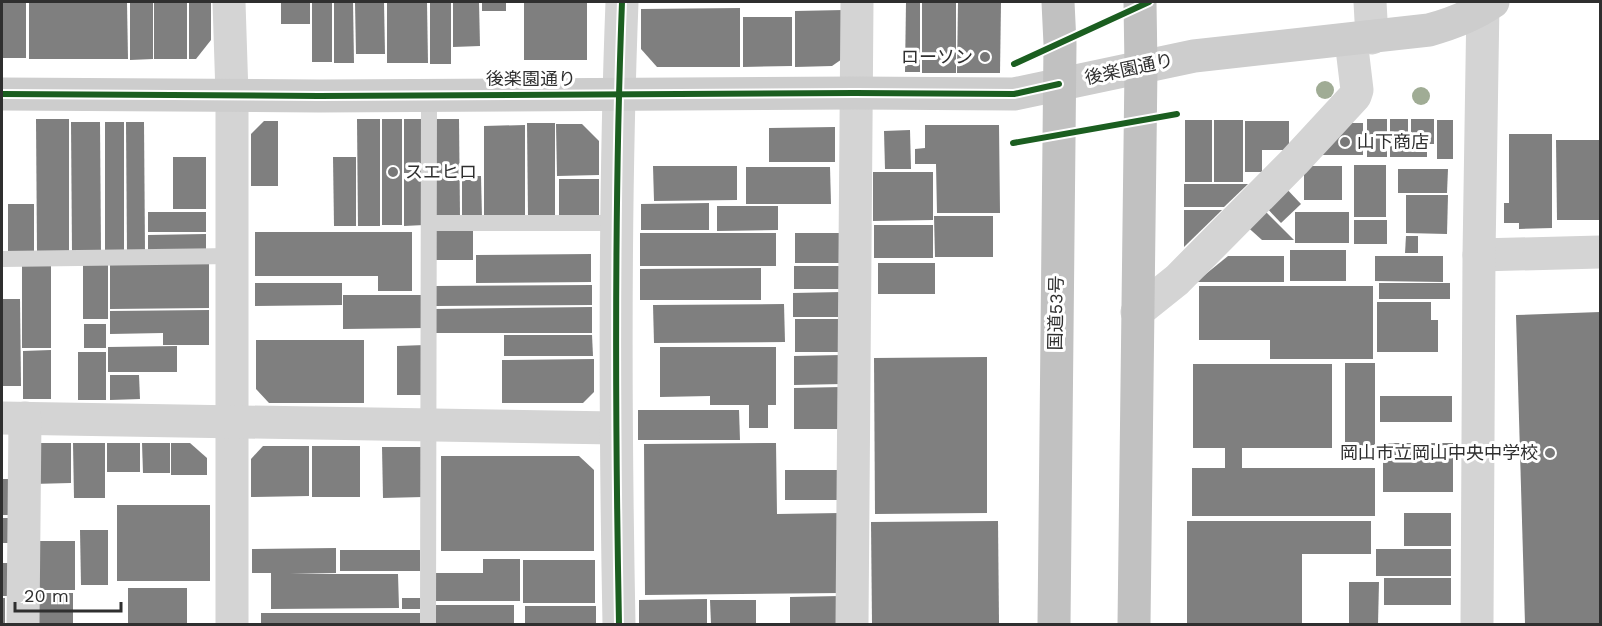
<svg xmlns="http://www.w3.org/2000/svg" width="1602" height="626" font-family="'Work Sans','Noto Sans JP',sans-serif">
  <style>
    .building { fill: #7f7f7f }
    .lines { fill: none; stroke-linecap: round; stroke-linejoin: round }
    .lane { stroke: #d4d4d4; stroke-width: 16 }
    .street { stroke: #d4d4d4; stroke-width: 33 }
    .secondary { stroke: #cdcdcd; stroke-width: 33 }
    .highway { stroke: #c1c1c1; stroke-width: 33 }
    .cycleway-casing { stroke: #fff; stroke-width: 10 }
    .cycleway { stroke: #1b5e20; stroke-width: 6 }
    .tree { fill: #a0ac95 }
    .poi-dot { fill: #787878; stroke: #fff; stroke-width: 2 }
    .labels { text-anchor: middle; stroke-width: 6; stroke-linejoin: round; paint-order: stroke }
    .poi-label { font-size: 18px; fill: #2f2f2f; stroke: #fff; text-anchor: end }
    .street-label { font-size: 18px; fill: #2f2f2f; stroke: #fff }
  </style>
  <rect width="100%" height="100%" fill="#fff"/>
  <g class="building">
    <rect x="2" y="2" width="24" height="56"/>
    <path d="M29 2H127L128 59H29Z"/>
    <path d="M130 2H153V59L130 60Z"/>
    <rect x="154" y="2" width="33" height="57"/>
    <path d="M189 2H211V40L196 59H189Z"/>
    <rect x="281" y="2" width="29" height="22"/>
    <rect x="312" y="2" width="20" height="60"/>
    <path d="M334 2H353L354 63H334Z"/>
    <path d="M355 2H384L385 54H356Z"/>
    <path d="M387 2H427L428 63H387Z"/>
    <rect x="430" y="2" width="21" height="62"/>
    <path d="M453 2H479L480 46 453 47Z"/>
    <rect x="482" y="2" width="24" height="9"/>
    <rect x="524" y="2" width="63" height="58"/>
    <path d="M906 2H920V72H905Z"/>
    <rect x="922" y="2" width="34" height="71"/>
    <path d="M958 2H1001L1000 73H957Z"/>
    <path d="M740 8V67H657L641 49V9Z"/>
    <path d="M844 10 845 57 832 66 795 67V11Z"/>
    <path d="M743 17H792V66L743 67Z"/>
    <path d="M36 119H69V253H37Z"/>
    <path d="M357 119H380V226H358Z"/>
    <rect x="382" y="119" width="20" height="106"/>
    <rect x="404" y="119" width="19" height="54"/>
    <path d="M431 119H459L460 217H432Z"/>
    <rect x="1367" y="119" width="20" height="38"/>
    <path d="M1390 119H1408V147H1427V157H1390Z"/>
    <rect x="1411" y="119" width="23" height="25"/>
    <rect x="1185" y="120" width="27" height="62"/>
    <rect x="1214" y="120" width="29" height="62"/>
    <rect x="1437" y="120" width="16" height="39"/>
    <path d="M264 121H278V186H251V134Z"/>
    <path d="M1245 121H1289V150H1262V172H1245Z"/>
    <path d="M71 122H100L101 253H72Z"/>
    <rect x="105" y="122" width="19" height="130"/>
    <path d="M126 122H144L145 253H127Z"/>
    <path d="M527 123H555V216H528Z"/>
    <path d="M1343 123H1363V155H1317Z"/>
    <path d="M556 124H582L599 141V175L557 176Z"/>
    <path d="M525 125V216H484V126Z"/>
    <path d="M925 125H999L1000 213H937L936 164H915V149L925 148Z"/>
    <path d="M835 127V162H769V128Z"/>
    <path d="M910 130 911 169H885L884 131Z"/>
    <path d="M1509 134H1552V228L1519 229V223H1504V203H1509Z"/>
    <path d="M1556 140H1600V220H1557Z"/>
    <rect x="173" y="157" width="33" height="52"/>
    <path d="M333 157H356V226H334Z"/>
    <rect x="1354" y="165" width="32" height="52"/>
    <path d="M653 166H737V200L654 201Z"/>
    <rect x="1304" y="166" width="38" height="34"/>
    <path d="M746 167H830L831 204H746Z"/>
    <path d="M1398 169H1448L1447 193H1398Z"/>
    <path d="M873 172H933V220L873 221Z"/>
    <path d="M424 175V225L404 226V176Z"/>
    <path d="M462 176H481L482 218H462Z"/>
    <rect x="559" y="179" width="40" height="38"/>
    <path d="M1184 184H1248L1224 207H1184Z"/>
    <path d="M1282 184 1301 204 1281 223 1262 203Z"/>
    <path d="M1406 195H1448L1447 234 1406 233Z"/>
    <path d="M709 203V230H641V204Z"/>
    <rect x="8" y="204" width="26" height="49"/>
    <path d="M717 206H778V230L717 231Z"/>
    <path d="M1260 206 1294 240H1262L1243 223Z"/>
    <path d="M1184 210H1222L1184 247Z"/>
    <rect x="148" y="212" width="58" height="20"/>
    <rect x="1295" y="212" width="54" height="31"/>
    <path d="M934 216H993V257H935Z"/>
    <rect x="1354" y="220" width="33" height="24"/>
    <rect x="874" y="225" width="59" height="33"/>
    <rect x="432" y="227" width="41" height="33"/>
    <path d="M255 232H412V291H378V276H255Z"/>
    <rect x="640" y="233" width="136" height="33"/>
    <rect x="795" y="233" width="46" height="30"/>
    <path d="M206 234V253H148V235Z"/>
    <path d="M1406 236H1418V253H1405Z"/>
    <rect x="1290" y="250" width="56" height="31"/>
    <path d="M591 254V282L476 283V255Z"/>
    <path d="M1228 256H1284V282H1196Z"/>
    <path d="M1375 256H1443V282L1375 281Z"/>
    <path d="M51 262V348H22V263Z"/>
    <rect x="83" y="262" width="25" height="57"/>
    <path d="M209 262V308L110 309V263Z"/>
    <rect x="878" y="263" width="57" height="31"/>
    <rect x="794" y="266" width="47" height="23"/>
    <path d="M761 268V300H640V269Z"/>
    <path d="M255 283H342V305L255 306Z"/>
    <rect x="1379" y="283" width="71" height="16"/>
    <path d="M592 285V305L434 306V286Z"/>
    <path d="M1199 286H1373V359H1270V340H1199Z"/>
    <path d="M842 292V317H793V293Z"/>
    <path d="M343 295H425V328L343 329Z"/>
    <path d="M2 299H20L21 386H2Z"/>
    <path d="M1377 302H1431V320H1438V352H1377Z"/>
    <path d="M784 304 785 342 654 343 653 305Z"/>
    <path d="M592 307V333H434V309Z"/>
    <path d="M209 310V345H163V333L110 334V311Z"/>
    <path d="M1600 312V624H1525L1516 315Z"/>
    <rect x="795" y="319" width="47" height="33"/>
    <rect x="84" y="324" width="22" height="24"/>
    <path d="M504 335H592L593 356H504Z"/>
    <path d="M256 340H364V403H269L256 389Z"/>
    <path d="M425 345V395H397V346Z"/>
    <path d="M177 346V372H108V347Z"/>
    <path d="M660 347H776V405H768V428H749V405H710V396L660 397Z"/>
    <path d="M51 350V399H23V351Z"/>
    <rect x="78" y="352" width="28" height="48"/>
    <path d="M842 355V384L794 385V356Z"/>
    <path d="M987 357V513L875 514 874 358Z"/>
    <path d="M594 359V392L583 403H502V360Z"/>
    <rect x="1345" y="363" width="30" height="97"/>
    <path d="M1193 364H1332V448H1242V468H1375V516H1192V468H1225V448H1193Z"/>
    <path d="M110 375H139L140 399 110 400Z"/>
    <path d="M841 387V429H794V388Z"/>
    <rect x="1380" y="396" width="72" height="26"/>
    <path d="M638 410H739L740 440H638Z"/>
    <path d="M32 443H71V483L32 484Z"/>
    <path d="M73 443H105V498H74Z"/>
    <rect x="107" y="443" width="33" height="29"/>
    <path d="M142 443H170V473H143Z"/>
    <path d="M171 443H190L207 458V475H171Z"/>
    <path d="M776 443 777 514 840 513V593L645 595 644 444Z"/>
    <rect x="1383" y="443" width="70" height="49"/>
    <path d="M263 446H309V496L251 497V459Z"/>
    <rect x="312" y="446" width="48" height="51"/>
    <path d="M382 447H423V497L383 498Z"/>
    <path d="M441 456H579L594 470V551H441Z"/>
    <rect x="785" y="470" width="53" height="30"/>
    <path d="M2 479H14L15 515H2Z"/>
    <rect x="117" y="505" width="93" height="76"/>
    <rect x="1404" y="513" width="47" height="33"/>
    <rect x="2" y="518" width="7" height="25"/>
    <path d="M998 521 999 624H872L871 522Z"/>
    <path d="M1187 521H1371V554H1302V624H1187Z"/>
    <path d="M80 530H108V585H81Z"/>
    <rect x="36" y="541" width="39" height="49"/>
    <path d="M336 548V573L290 574H398L399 608 271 609V573H252V549Z"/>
    <rect x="1376" y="549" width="75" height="27"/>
    <rect x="340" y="550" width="80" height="21"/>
    <path d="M483 559H520V601H436V573H483Z"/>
    <rect x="523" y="560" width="72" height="43"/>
    <path d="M2 563H13L14 596H2Z"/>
    <rect x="1384" y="578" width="67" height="27"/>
    <path d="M1349 582H1379L1378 624H1349Z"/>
    <rect x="128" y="588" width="59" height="36"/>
    <rect x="33" y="593" width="40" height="31"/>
    <path d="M840 596V624H790V597Z"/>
    <rect x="2" y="598" width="3" height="26"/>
    <rect x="402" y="598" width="18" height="11"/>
    <path d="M707 599V624H639V600Z"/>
    <path d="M710 600H756V624H711Z"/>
    <rect x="436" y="605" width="78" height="19"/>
    <rect x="525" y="606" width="71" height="18"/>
    <rect x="261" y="613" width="159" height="11"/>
  </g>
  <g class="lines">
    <g class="lane">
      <path d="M429 223H617"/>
      <path d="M2 259 232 256"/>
      <path d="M428 624 429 95"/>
    </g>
    <g class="street">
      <path d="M229 2 232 95V624"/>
      <path d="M1370 2 1372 38"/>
      <path d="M1479 255 1600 252"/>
      <path d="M1137 312 1177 280 1294 162 1355 96 1357 90 1351 40"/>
      <path d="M2 418 615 428"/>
      <path d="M23 624 25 418"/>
      <path d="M619 624C615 417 614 209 622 2"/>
      <path d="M852 624 857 2"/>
      <path d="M1477 624 1479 255 1483 2"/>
    </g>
    <path class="secondary" d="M2 94 319 96 855 93 1014 94 1194 56 1429 30C1451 24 1474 15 1493 2"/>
    <g class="highway">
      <path d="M1054 624 1060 44 1058 2"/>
      <path d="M1134 624 1141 67 1140 2"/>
    </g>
    <g class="cycleway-casing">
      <g id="cycleway">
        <path d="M1014 64 1149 2"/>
        <path d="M2 94 319 96 855 93 1014 94 1059 84"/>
        <path d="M1013 143 1177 114"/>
        <path d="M619 624C615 417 614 209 622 2"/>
      </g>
    </g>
    <use href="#cycleway" class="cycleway"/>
  </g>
  <g class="tree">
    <circle cx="1325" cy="90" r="9"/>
    <circle cx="1421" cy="96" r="9"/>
  </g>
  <g class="poi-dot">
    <circle cx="985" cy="57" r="6"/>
    <circle cx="1345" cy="142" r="6"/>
    <circle cx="393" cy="172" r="6"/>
    <circle cx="1550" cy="453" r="6"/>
  </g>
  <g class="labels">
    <g class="poi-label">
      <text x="973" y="63">ローソン</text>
      <text x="1357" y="148" text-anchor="start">山下商店</text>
      <text x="405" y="178" text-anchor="start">スエヒロ</text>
      <text x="1538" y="459">岡山市立岡山中央中学校</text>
    </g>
    <g class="street-label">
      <text transform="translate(1129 69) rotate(-12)" y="6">後楽園通り</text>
      <text x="531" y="85">後楽園通り</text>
      <text transform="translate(1056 313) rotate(-89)" y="6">国道53号</text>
    </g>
  </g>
  <rect width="1602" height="626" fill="none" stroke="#2f2f2f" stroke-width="6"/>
  <path d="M15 602v9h106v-9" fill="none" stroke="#2f2f2f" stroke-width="3"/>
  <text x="24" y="602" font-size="18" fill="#2f2f2f" stroke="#ffffff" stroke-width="4.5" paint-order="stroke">20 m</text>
</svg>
